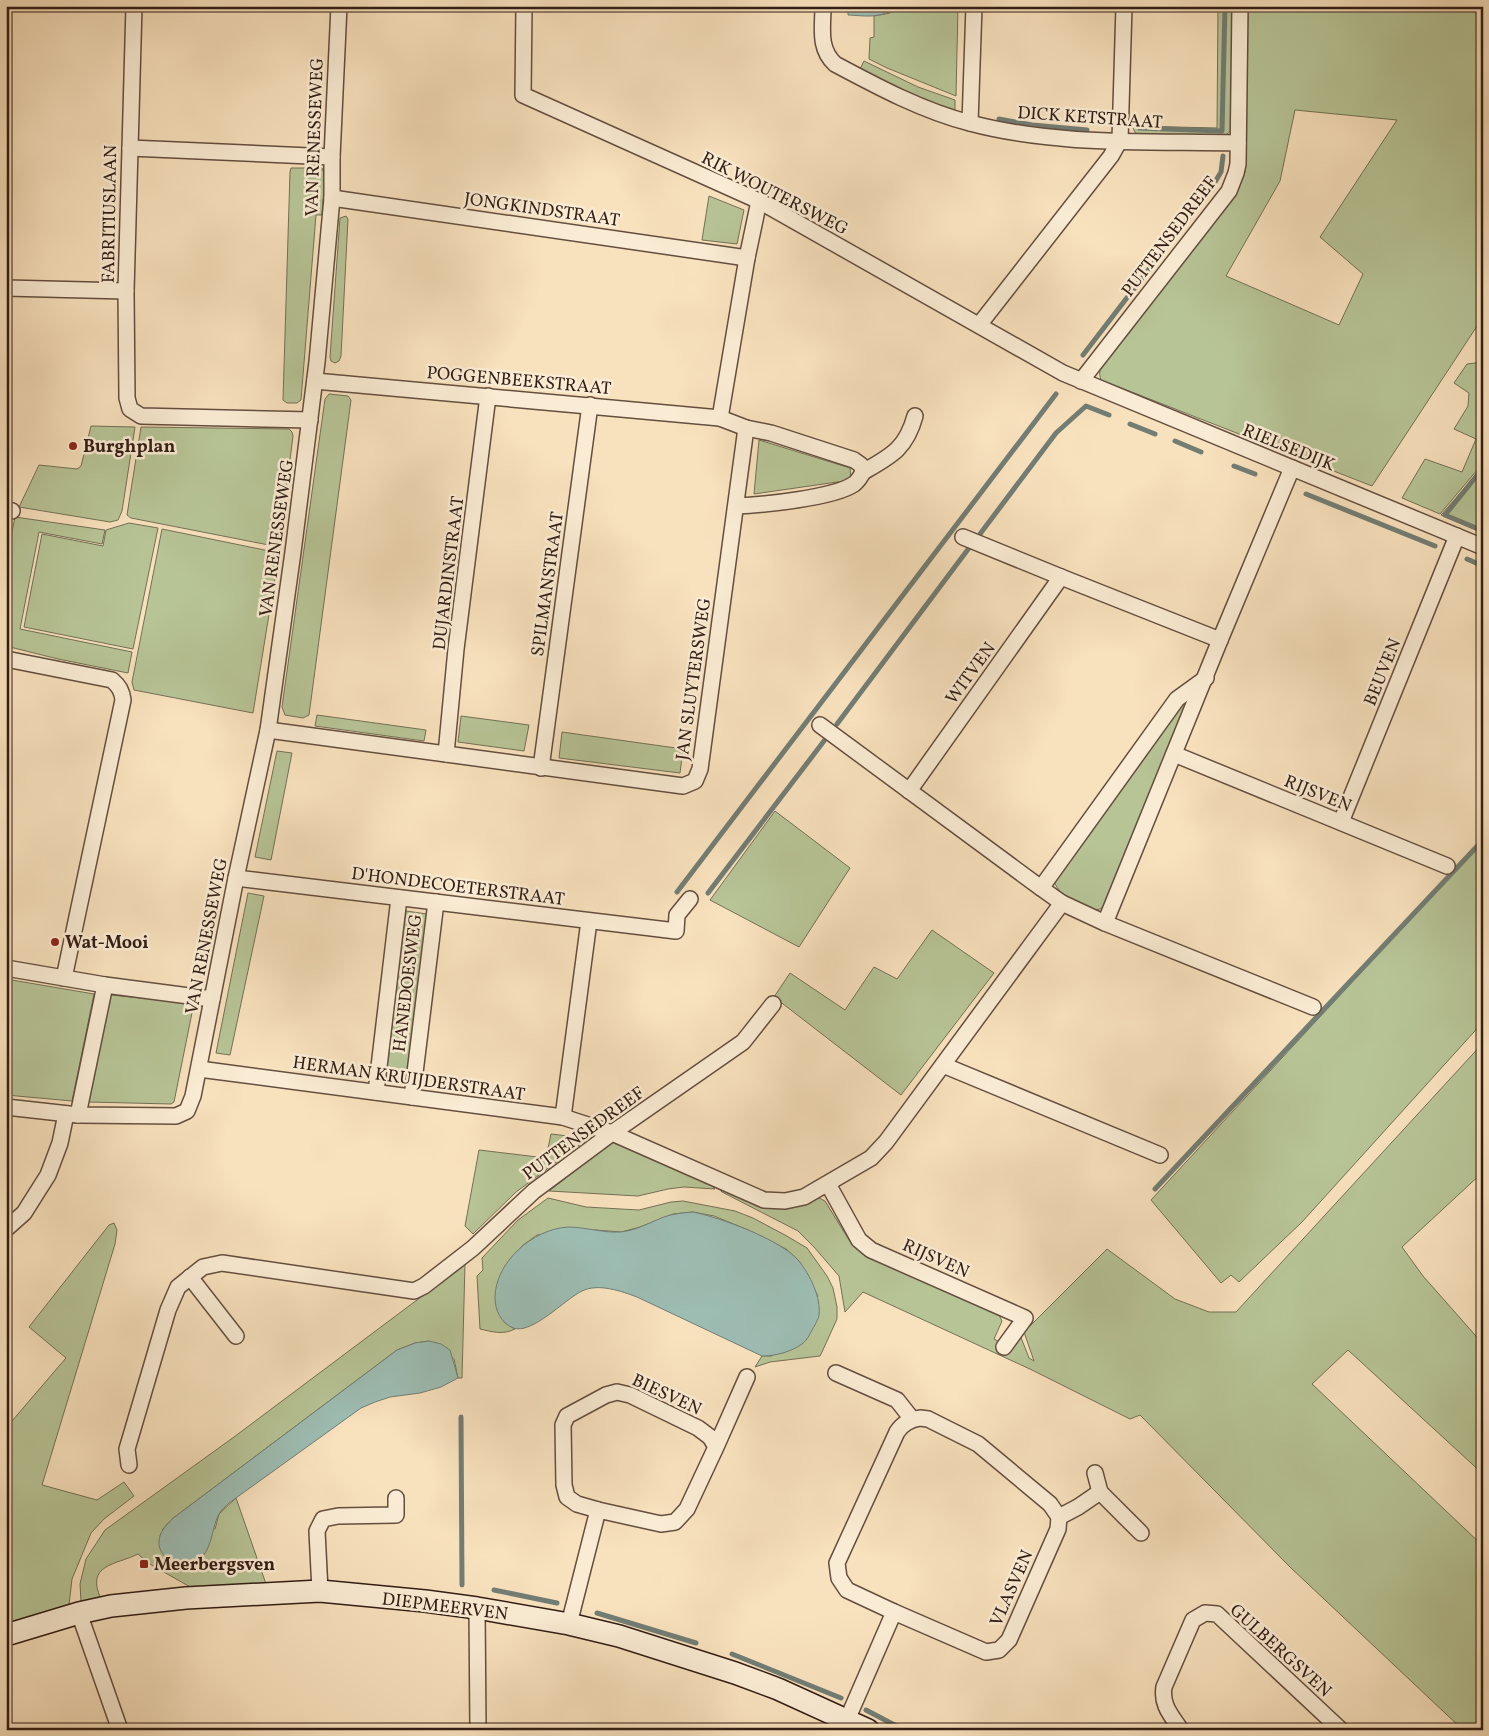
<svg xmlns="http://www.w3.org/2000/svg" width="1489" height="1736" font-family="Vollkorn,serif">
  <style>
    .green { fill: #b7c496; stroke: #747056; fill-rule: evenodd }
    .water { fill: #9dbdb3; stroke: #727d74 }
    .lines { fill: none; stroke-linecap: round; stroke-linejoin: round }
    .stream { stroke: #727d74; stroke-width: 5 }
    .street-casing { stroke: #644e3f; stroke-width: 18 }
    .secondary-casing { stroke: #321d15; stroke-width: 24 }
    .street { stroke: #faecd4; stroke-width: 15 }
    .secondary { stroke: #faecd4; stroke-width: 21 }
    .poi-dot { fill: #8f2418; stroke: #faecd4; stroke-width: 2 }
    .labels { text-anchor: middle; stroke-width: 5; stroke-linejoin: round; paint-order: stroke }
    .street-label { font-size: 18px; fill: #321d15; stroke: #faecd4 }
    .poi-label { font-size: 18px; font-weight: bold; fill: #321d15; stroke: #faecd4; text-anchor: start }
  </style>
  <rect width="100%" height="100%" fill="#f8e1bd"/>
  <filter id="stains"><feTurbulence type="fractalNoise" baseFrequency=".004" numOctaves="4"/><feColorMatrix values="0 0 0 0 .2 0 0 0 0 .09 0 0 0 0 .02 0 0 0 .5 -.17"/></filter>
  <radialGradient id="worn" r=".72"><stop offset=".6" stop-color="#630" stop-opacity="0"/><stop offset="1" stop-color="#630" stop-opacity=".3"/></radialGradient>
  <g class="green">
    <path d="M897 6H958L956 96 887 68 869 59 870 38 874 37V16L890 13Z"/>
    <path d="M1218 6H1233L1232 128C1229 134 1225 136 1219 137L1136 134 1132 126 1217 128Z"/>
    <path d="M1248 6H1483V317L1372 486 1101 380C1096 367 1107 358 1115 347L1237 193 1245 172ZM1295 110 1397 120 1320 237 1363 274 1339 325 1226 276 1280 181Z"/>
    <path d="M864 61 918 87 955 100V110L919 99 859 71Z"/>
    <path d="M291 168H322L325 176 322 215H316L301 400 297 403H287L283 400 290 172Z"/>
    <path d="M709 196 744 210 737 244 702 240Z"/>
    <path d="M346 216 348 219 341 356 339 361 335 363 331 361 330 357 340 218Z"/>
    <path d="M1483 362V463L1440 514 1402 498 1425 459 1462 472 1476 439 1454 429 1468 406 1469 393 1454 383 1467 364Z"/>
    <path d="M329 394 348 396 351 400 309 715 303 718 285 715 282 707 325 399Z"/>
    <path d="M91 426 135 427 122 511 118 520 110 522 19 507 39 465 77 469 81 466Z"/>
    <path d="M141 427 289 429 292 432 293 436 279 547 131 518 127 515Z"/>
    <path d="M759 440 850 468 851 480 754 494Z"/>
    <path d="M1483 467V533L1441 515Z"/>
    <path d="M15 517 105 530 102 544 39 532 20 629 132 652 128 673 58 659 6 646V562Z"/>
    <path d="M129 523 158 528 133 649 24 627 42 534 103 546 106 530Z"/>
    <path d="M162 529 279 553 253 713 134 690 132 682Z"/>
    <path d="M1183 700H1188L1106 905C1102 908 1099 910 1095 910 1081 908 1056 894 1054 880Z"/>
    <path d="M317 715 426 730 424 741 315 726Z"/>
    <path d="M461 716 529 725 524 751 458 742Z"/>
    <path d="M562 732 683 749 680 773 559 758Z"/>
    <path d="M277 751 292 753 271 860 255 857Z"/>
    <path d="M775 811 850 868 799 947 710 900Z"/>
    <path d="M1483 840V1022L1302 1222 1239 1282 1231 1275 1221 1283 1151 1200Z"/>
    <path d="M248 893 264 896 230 1055 216 1053Z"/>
    <path d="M406 911 427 914 407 1081 384 1078Z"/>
    <path d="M932 930 994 973 901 1095 774 997 790 973 845 1010 874 967 897 979Z"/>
    <path d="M6 979 94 994 72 1101 6 1095Z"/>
    <path d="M110 995 194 1003 174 1102 171 1104 89 1102Z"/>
    <path d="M1483 1043V1172L1402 1247 1423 1276 1483 1344V1474L1348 1350 1312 1384 1483 1546V1730H1463L1290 1567 1140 1415 1130 1419 1032 1370 863 1292 845 1312 839 1276 814 1247 798 1231 722 1192 717 1187 807 1202 819 1198 825 1201 852 1245 998 1313 1002 1321 994 1339 1009 1347 1020 1335 1029 1358 1034 1361 1024 1332 1107 1249 1175 1299 1209 1312H1236Z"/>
    <path d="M551 1134 577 1137 581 1141V1144L516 1192 473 1234 465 1226 479 1150 546 1158Z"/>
    <path d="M615 1140 709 1183 715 1189 684 1187 668 1189 638 1196 549 1191Z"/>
    <path d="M548 1198 586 1207 639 1210 671 1202 683 1201 735 1211 753 1218 785 1235 807 1248 827 1276 833 1288 837 1307V1319L822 1352 820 1356 770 1362 755 1367 762 1356H772L818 1296 799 1261 786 1249 748 1230 714 1216 693 1212 673 1214 640 1227 621 1232 596 1230 537 1235 522 1246 510 1260 504 1322 515 1329C503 1335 493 1332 480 1329L477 1276 483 1270 482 1258 518 1220Z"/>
    <path d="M114 1223 117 1230 115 1244 42 1485 97 1500 124 1482 134 1496 104 1519 91 1533 72 1579 69 1605 6 1624V1428L66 1358 29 1327 109 1225Z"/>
    <path d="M465 1264 462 1378H458L454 1359 429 1341 415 1343 397 1350 172 1519 162 1530 215 1529 219 1514 236 1498 266 1584H241L192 1588 148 1563 138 1554C116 1565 85 1564 101 1599L81 1601 80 1584 86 1559 105 1530 234 1437Z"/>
  </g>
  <g class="water">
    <path d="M848 6H897C883 19 866 16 848 15Z"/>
    <path d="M693 1212C719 1217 782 1240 799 1261 810 1275 821 1297 819 1315 819 1318 816 1322 815 1325 811 1331 808 1340 802 1344 791 1352 775 1356 762 1356L637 1297C621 1291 598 1283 582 1291 565 1299 532 1335 513 1328 501 1323 495 1310 495 1298 495 1262 533 1229 568 1227 585 1227 603 1233 620 1232 634 1231 647 1224 659 1219 670 1214 681 1213 693 1212Z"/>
    <path d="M429 1341 441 1344 450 1350 458 1378 441 1387 420 1393 390 1397 375 1402 361 1408 229 1503C226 1506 221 1510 219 1514 211 1529 213 1551 196 1562 182 1570 158 1559 159 1542 159 1532 166 1526 172 1519L397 1350 415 1343Z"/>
  </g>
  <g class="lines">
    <g class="stream">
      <path d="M999 119 1032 125 1087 130"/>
      <path d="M1140 128 1222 131 1225 6"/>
      <path d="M1083 355 1212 187 1221 172 1223 156"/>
      <path d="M1130 424 1155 434"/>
      <path d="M1175 441 1201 452"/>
      <path d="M1234 466 1255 474"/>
      <path d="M1483 468 1445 515 1483 531"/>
      <path d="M1306 494 1435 546"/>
      <path d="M980 534 1056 433 1086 406 1109 415"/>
      <path d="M1467 559 1483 566"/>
      <path d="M837 724 969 548"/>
      <path d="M677 892 1056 394"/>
      <path d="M708 893 824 741"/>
      <path d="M1155 1189 1483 840"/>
      <path d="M461 1417 462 1585"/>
      <path d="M494 1590 557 1603"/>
      <path d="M597 1613 696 1643"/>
      <path d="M732 1654 841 1698"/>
      <path d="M866 1710 904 1730"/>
    </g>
    <g class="street-casing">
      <g id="street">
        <path d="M134 6 126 291 127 398 130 409 141 416 310 420"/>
        <path d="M524 6 523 95 759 201 1063 373 1483 547"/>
        <path d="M823 6C823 28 818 48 835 64 878 87 923 111 970 123 1056 146 1149 141 1238 143"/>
        <path d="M970 123 974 6"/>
        <path d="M130 148 332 157"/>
        <path d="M332 198 747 258"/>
        <path d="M6 288 126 291"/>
        <path d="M979 325 1111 156 1120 140 1124 6"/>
        <path d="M315 381 720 418"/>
        <path d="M1081 381 1229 191 1236 173 1238 164 1240 6"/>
        <path d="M863 472C891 456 906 449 915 416"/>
        <path d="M736 506C762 505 834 498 854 484 858 481 861 476 863 472L861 465 854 460 771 433 746 428"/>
        <path d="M6 510 12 511"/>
        <path d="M963 537 1061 577"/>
        <path d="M6 659 112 680C119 686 122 691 123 700L64 978"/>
        <path d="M1206 678 1177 699 1041 888 1062 903 1105 923 1313 1007"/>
        <path d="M820 725 1041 888"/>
        <path d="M268 730 683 786 695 781 700 769 703 747 746 428 720 418 747 258 759 201"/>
        <path d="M446 754 456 649 488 396"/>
        <path d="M1174 754 1447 866"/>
        <path d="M541 768 590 405"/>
        <path d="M909 791 1061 577 1220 640"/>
        <path d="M1341 822 1457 536"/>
        <path d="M236 878 676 931 677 915 690 899"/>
        <path d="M1105 923 1220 640 1292 468"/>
        <path d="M6 968 105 985 212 999"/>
        <path d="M943 1065 1160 1155"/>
        <path d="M199 1069 563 1117 612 1133 764 1200 785 1201 804 1197 871 1158 886 1142 1062 903"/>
        <path d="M376 1092 399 898"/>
        <path d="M412 1097 436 902"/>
        <path d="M6 1107 78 1115 176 1116 187 1111 193 1096 236 878 268 730 293 552 317 362 332 198V157L339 6"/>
        <path d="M78 1115 105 985"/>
        <path d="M563 1117 589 921"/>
        <path d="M828 1184 859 1240 871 1250 1025 1318 1004 1347"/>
        <path d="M6 1229 24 1213 48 1175 60 1143 66 1114"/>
        <path d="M190 1277 236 1336"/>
        <path d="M836 1373 897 1400 912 1419"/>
        <path d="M920 1418 928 1419 978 1444 1050 1504 1059 1517 1058 1529 1009 1640 999 1650 986 1652 894 1612 847 1590 839 1578 837 1563 897 1432C903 1423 910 1420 920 1418Z"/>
        <path d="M716 1447 710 1437 698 1428 630 1395 617 1392 606 1395 567 1416 563 1425 564 1485 567 1497 577 1504 598 1510 661 1524 675 1522 687 1509 716 1447 747 1377"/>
        <path d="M129 1465 127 1449 168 1310 178 1287 203 1267 222 1263 414 1291 424 1286 473 1248 534 1191 612 1133 743 1042 773 1004"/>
        <path d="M1095 1473 1100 1492 1141 1533"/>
        <path d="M1059 1517 1078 1507 1100 1492"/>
        <path d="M320 1591 317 1531 323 1519 338 1516 396 1515V1498"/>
        <path d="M477 1608 478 1730"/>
        <path d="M79 1613 120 1730"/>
        <path d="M569 1624 598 1510"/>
        <path d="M847 1720 894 1612"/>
        <path d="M1181 1730C1171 1715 1161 1705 1164 1687L1193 1620 1205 1613 1217 1614 1341 1730"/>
      </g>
    </g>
    <g class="secondary-casing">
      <path id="secondary" d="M6 1635 79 1613 111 1606 186 1598 320 1591 425 1601 477 1608 569 1624 619 1636 735 1673 778 1689 868 1730"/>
    </g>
    <use href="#street" class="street"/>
    <use href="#secondary" class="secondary"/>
  </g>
  <g class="poi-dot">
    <circle cx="73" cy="446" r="5"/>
    <circle cx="55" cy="942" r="5"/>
    <rect x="139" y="1559" width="10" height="10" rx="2.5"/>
  </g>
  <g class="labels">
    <g class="street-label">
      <text transform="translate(1090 117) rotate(4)" y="6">DICK KETSTRAAT</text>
      <text transform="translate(314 137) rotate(-88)" y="6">VAN RENESSEWEG</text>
      <text transform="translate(775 193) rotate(27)" y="6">RIK WOUTERSWEG</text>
      <text transform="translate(542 209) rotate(8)" y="6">JONGKINDSTRAAT</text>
      <text transform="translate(109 214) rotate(-89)" y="6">FABRITIUSLAAN</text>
      <text transform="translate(1169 236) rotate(-53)" y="6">PUTTENSEDREEF</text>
      <text transform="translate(519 380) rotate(5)" y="6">POGGENBEEKSTRAAT</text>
      <text transform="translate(1289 447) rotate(22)" y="6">RIELSEDIJK</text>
      <text transform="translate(276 538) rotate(-82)" y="6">VAN RENESSEWEG</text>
      <text transform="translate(448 573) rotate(-83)" y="6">DUJARDINSTRAAT</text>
      <text transform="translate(547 584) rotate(-82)" y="6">SPILMANSTRAAT</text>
      <text transform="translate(1382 672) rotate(-68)" y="6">BEUVEN</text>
      <text transform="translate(970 673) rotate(-54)" y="6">WITVEN</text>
      <text transform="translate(693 679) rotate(-82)" y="6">JAN SLUYTERSWEG</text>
      <text transform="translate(1318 793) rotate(22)" y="6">RIJSVEN</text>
      <text transform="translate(458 886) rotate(7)" y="6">D'HONDECOETERSTRAAT</text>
      <text transform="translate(206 936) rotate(-79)" y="6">VAN RENESSEWEG</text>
      <text transform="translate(407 983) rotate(-83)" y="6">HANEDOESWEG</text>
      <text transform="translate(409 1078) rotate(8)" y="6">HERMAN KRUIJDERSTRAAT</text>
      <text transform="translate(583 1133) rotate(-36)" y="6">PUTTENSEDREEF</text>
      <text transform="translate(936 1258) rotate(24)" y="6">RIJSVEN</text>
      <text transform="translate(667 1394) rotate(25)" y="6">BIESVEN</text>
      <text transform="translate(1011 1588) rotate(-66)" y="6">VLASVEN</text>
      <text transform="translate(445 1606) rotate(7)" y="6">DIEPMEERVEN</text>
      <text transform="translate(1281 1650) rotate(42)" y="6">GULBERGSVEN</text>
    </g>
    <g class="poi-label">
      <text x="83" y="452">Burghplan</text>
      <text x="65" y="948">Wat-Mooi</text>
      <text x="154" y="1570">Meerbergsven</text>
    </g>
  </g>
  <rect width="1489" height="1736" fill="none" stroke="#f8e1bd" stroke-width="25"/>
  <rect x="8" y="8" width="1474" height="1721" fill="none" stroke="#321d15" stroke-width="2.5"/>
  <rect x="12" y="12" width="1464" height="1711" fill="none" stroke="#321d15"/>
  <rect width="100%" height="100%" filter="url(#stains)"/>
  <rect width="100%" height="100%" fill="url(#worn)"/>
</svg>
